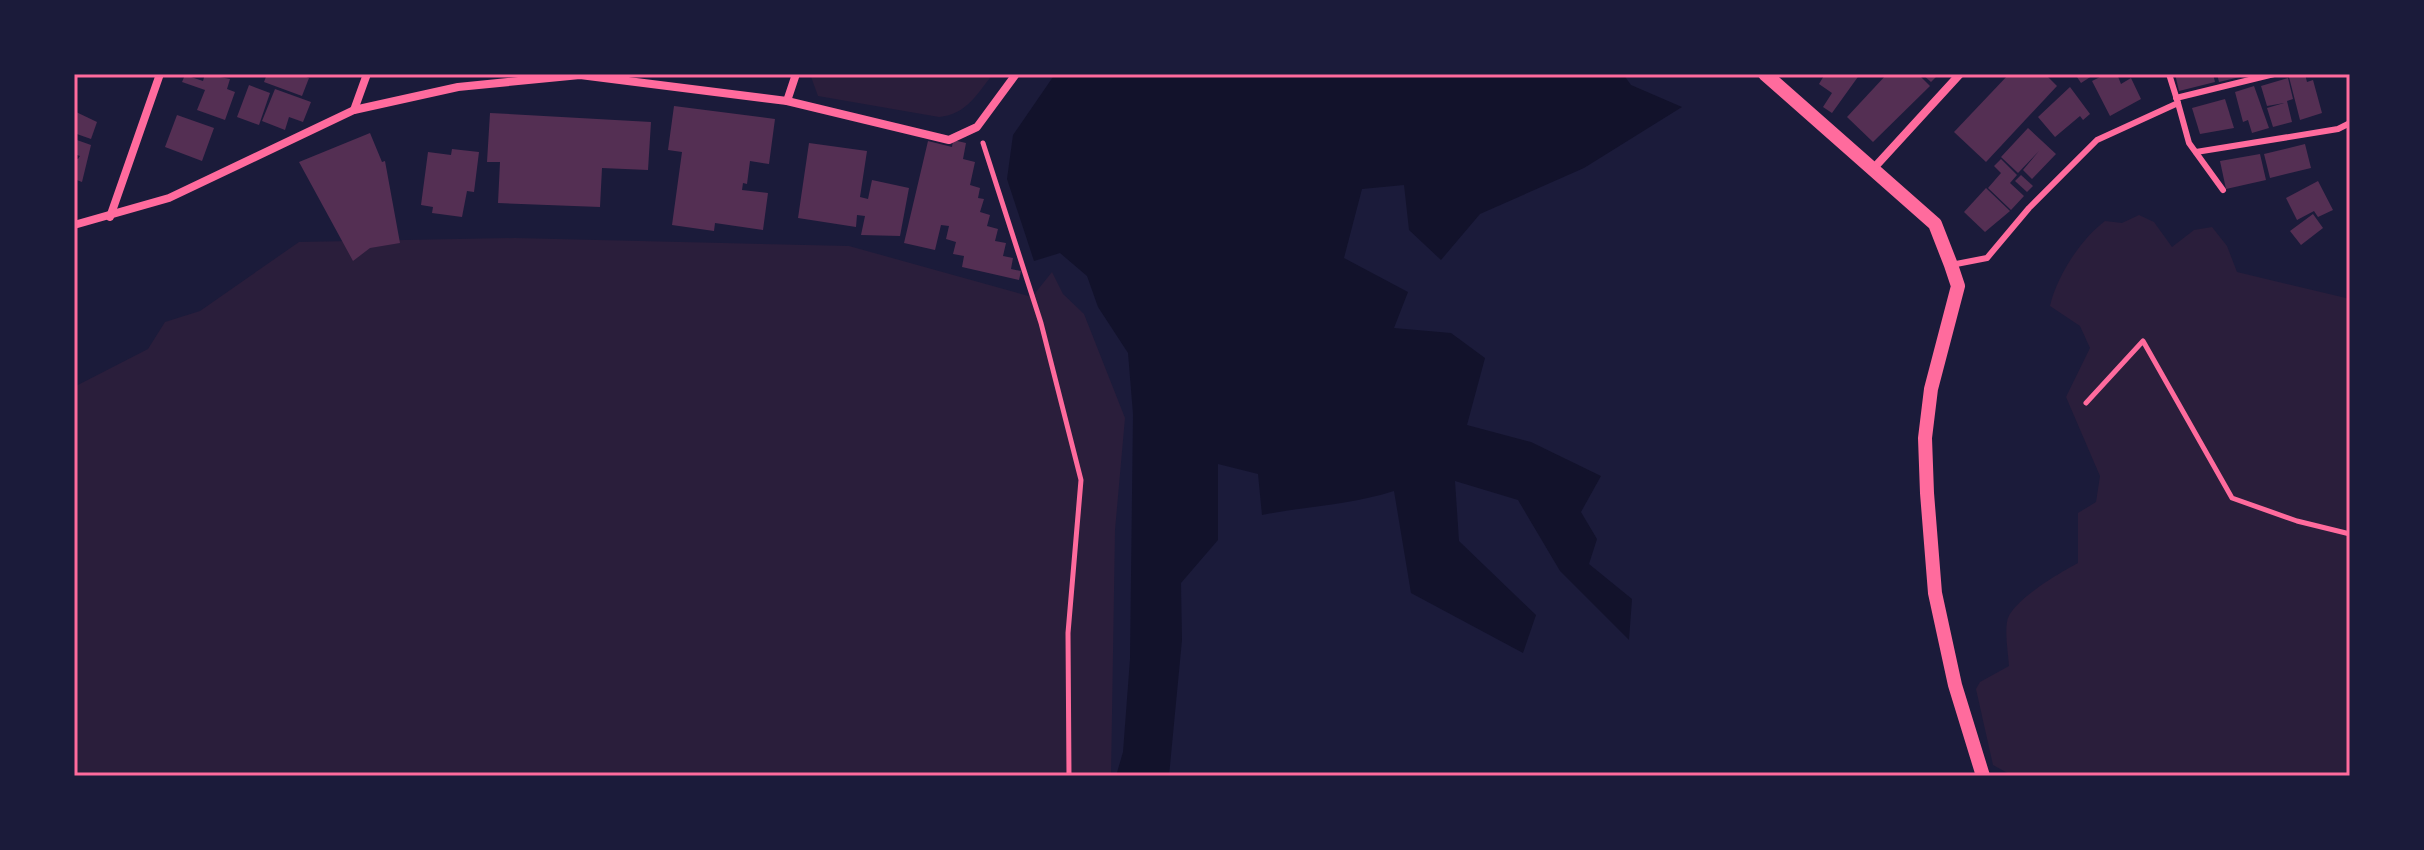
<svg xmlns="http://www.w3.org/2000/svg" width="2424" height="850" font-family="Ubuntu,sans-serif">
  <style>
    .green { fill: #2a1e3b }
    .water { fill: #12122b }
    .building { fill: #542f53 }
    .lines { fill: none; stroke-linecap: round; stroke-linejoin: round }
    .path { stroke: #ff6b9d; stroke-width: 5 }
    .service { stroke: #ff6b9d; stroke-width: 6 }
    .minor { stroke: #ff6b9d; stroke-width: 8 }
    .tertiary { stroke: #ff6b9d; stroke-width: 14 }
    .neatline { fill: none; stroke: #ff6b9d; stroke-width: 3 }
  </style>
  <rect width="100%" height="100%" fill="#1b1b3a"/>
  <g class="green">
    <path d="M810 74H993C976 95 967 114 939 117L818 96Z"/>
    <path d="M2139 215 2154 222 2172 247 2194 230 2212 227 2227 246 2237 272 2350 299V776H2013L1993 765 1976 689 1980 682 2009 666C2008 652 2005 635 2007 622 2009 602 2061 572 2078 563V513L2096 502 2100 476 2066 397 2090 348 2080 326 2050 306C2057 276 2080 240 2105 221L2122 223Z"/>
    <path d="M515 238 849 246 1032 297 1052 272 1063 294 1084 314 1125 418 1115 530 1111 776H74V387L148 349 165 322 200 311 299 242Z"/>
  </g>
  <path class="water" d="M1055 74H1623L1631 85 1682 107 1584 168 1480 214 1441 260 1409 230 1404 185 1362 189 1344 258 1408 292 1394 328 1451 333 1485 358 1467 425 1531 442 1601 476 1581 512 1597 539 1589 564 1632 599 1629 640 1560 571 1518 500 1455 481 1459 541 1536 615 1523 653 1411 593 1394 491C1351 505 1306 506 1262 515L1258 474 1218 464V540L1181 583 1182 640 1169 776H1116L1123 752 1130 659 1133 414 1128 353 1098 307 1087 276 1060 253 1034 261 1007 179 1013 135Z"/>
  <g class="building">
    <path d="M205 74 230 79 227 89 235 92 225 120 197 110 205 90 182 82 185 75 203 81Z"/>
    <path d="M267 74H298L309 78 302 96 264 82Z"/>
    <path d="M1825 74H1860L1832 113 1823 107 1832 93 1819 84Z"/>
    <path d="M1887 74H1918L1930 86 1873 142 1847 117Z"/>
    <path d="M1922 74H1939L1931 82Z"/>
    <path d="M2009 74H2045L2057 86 1986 162 1954 132Z"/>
    <path d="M2075 74H2095L2081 83Z"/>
    <path d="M2106 74H2117L2121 84 2131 78 2141 99 2110 116 2092 81Z"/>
    <path d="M2175 74H2213L2215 82 2179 91Z"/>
    <path d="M2217 74H2248V75L2219 82Z"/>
    <path d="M2305 74 2307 82 2313 80 2322 113 2300 120 2289 77Z"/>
    <path d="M2288 78 2293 99 2287 101 2292 122 2273 127 2267 108 2284 103 2267 106 2261 86Z"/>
    <path d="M249 85 270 93 259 125 237 117Z"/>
    <path d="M2254 86 2269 128 2252 133 2248 120 2243 122 2235 92Z"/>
    <path d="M2070 87 2090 114 2083 120 2080 116 2055 137 2038 117Z"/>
    <path d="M275 89 311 102 303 122 289 117 285 130 262 121Z"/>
    <path d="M2225 99 2234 128 2200 134 2192 108Z"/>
    <path d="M674 106 775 119 769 164 750 161 747 184 743 183 742 190 768 193 763 230 715 223 714 231 672 225 682 152 668 150Z"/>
    <path d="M74 111 97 122 91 139 74 133Z"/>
    <path d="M490 113 651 122 648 170 602 168 600 207 498 203 500 162H487Z"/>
    <path d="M177 115 214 128 202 161 165 147Z"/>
    <path d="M2028 128 2056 154 2032 179 2023 170 2039 151 2018 173 2001 157Z"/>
    <path d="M370 133 382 162 385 161 400 243 370 248 353 261 299 162Z"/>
    <path d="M74 139 91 145 82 182 74 179V158L78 159 80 156 74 154Z"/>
    <path d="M953 140 966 143 963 159 975 162 970 185 980 188 978 198 984 199 980 212 990 215 987 226 998 229 995 241 1006 243 1003 256 1013 258 1011 269 1021 271 1019 280 962 267 964 256 953 254 956 242 946 239 949 226 941 225 935 250 904 243 928 141 952 147Z"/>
    <path d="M809 143 867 151 860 197 868 199 872 180 909 188 900 236 861 235 865 216 857 215 856 227 798 218Z"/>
    <path d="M2305 144 2311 168 2270 178 2264 154Z"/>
    <path d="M452 149 479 152 474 192 467 191 462 217 432 213 433 207 421 205 428 152 451 155Z"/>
    <path d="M2260 154 2266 180 2226 189 2220 161Z"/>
    <path d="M2001 159 2017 175 2010 183 2024 196 2011 210 1988 188 2001 173 1994 166Z"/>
    <path d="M2021 175 2033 186 2027 192 2015 181Z"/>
    <path d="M2318 181 2333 210 2318 217 2314 211 2297 220 2286 198Z"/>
    <path d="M1986 188 2010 211 1985 232 1964 212Z"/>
    <path d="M2313 214 2323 228 2301 245 2290 231Z"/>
  </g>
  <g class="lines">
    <g class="path">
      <path d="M983 143 1041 323 1081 480 1068 633 1069 776"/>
      <path d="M2086 403 2143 341 2232 498 2297 521 2350 534"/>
    </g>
    <g class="service">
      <path d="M2176 98 2274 74"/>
      <path d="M2178 103 2189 143 2223 190"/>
      <path d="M2196 152 2338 129 2350 123"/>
      <path d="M1951 265 1987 258 2029 208 2097 140 2178 103 2169 74"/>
    </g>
    <g class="minor">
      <path d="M787 101 796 74"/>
      <path d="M354 110 367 74"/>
      <path d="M1873 169 1960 74"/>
      <path d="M110 217 160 74"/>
      <path d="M74 225 169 198 354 110 458 87 580 75 787 101 949 140 977 127 1016 74"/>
    </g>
    <path class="tertiary" d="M1765 74 1935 224 1951 265 1958 286 1931 389 1925 438 1927 493 1935 593 1955 685 1983 776"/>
  </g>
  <rect width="2424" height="850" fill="none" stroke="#1b1b3a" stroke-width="152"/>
  <rect x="76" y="76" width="2272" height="698" class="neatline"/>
</svg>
